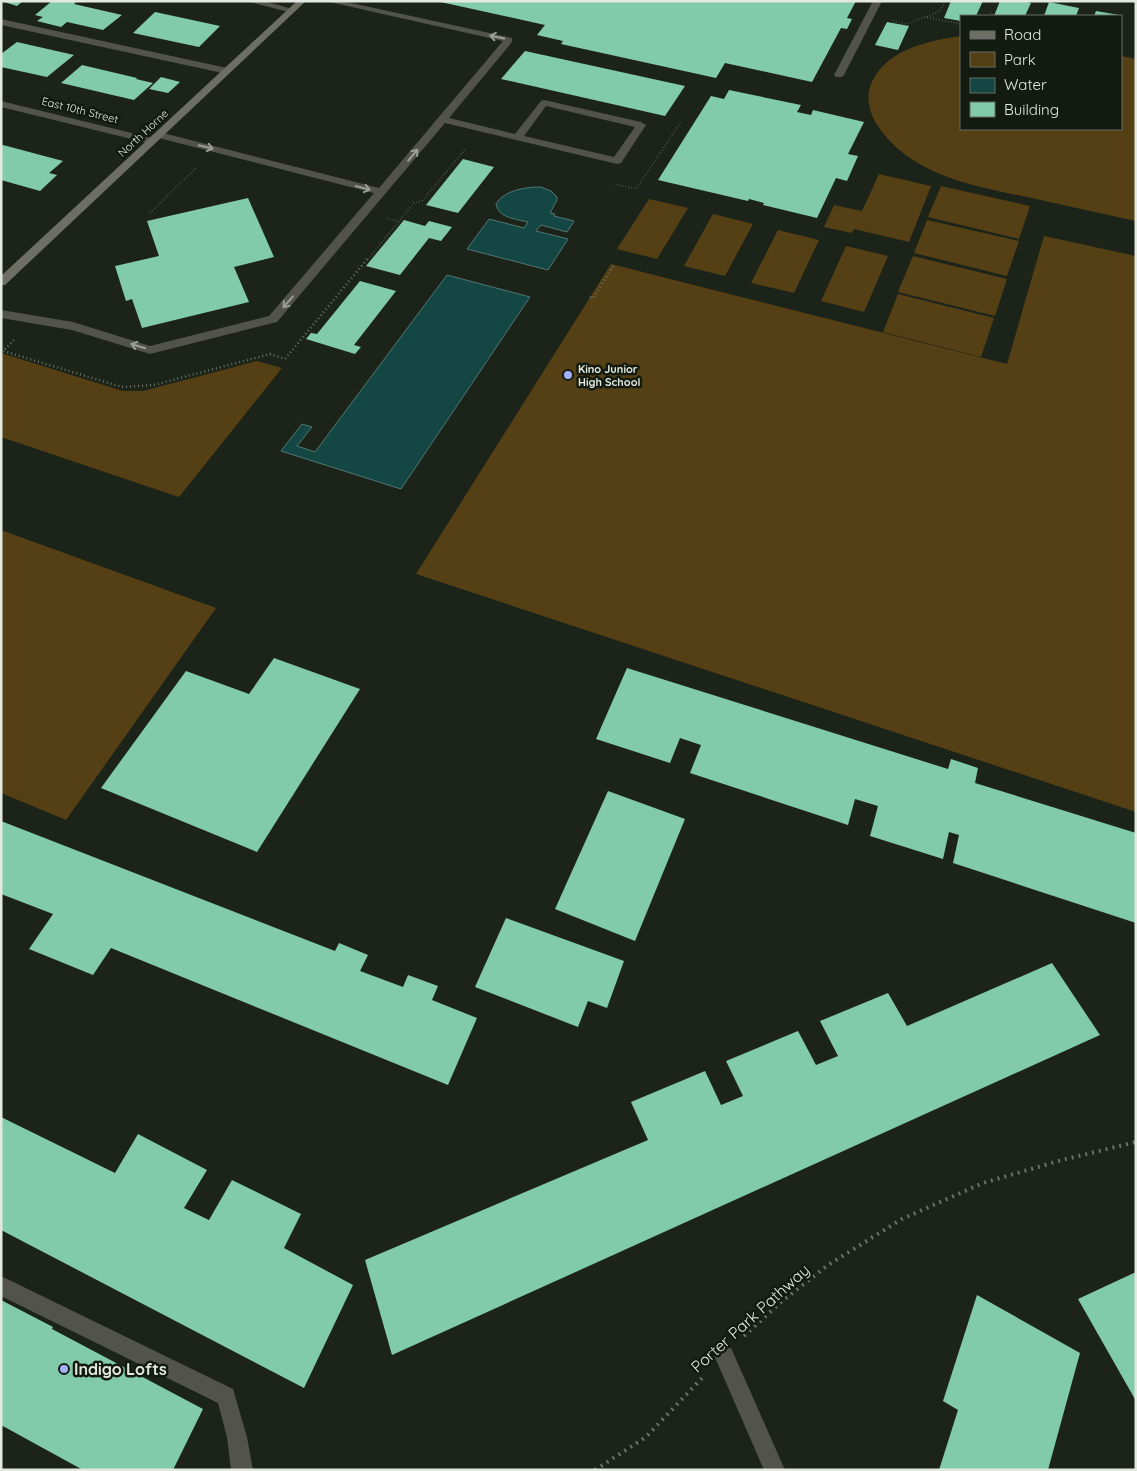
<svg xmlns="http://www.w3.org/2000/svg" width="1137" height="1471" font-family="Quicksand,sans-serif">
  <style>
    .green { fill: #553f14 }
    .water { fill: #144644; stroke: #527773 }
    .building { fill: #82cbaa }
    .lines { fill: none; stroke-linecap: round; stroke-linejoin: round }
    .path-far2 { stroke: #6a7168; stroke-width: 2; stroke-dasharray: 0.5 2.5; stroke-linecap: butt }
    .path-far1 { stroke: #6a7168; stroke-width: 2.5; stroke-dasharray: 1 3; stroke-linecap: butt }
    .path { stroke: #6a7168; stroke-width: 4; stroke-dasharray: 2 5; stroke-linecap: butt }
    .lane { fill: #53534d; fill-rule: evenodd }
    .street { fill: #53534d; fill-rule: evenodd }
    .secondary { fill: #6e6f64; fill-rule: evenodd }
    .oneway { stroke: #9b9e97 }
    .poi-dot { fill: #a2b2fd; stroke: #131b10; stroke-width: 2 }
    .labels { text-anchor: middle; stroke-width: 5; stroke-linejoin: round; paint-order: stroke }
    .far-street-label { font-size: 11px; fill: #e3e9e1; stroke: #131b10 }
    .far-poi-label { font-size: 11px; font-weight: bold; fill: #e3e9e1; stroke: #131b10; text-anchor: start }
    .near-street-label { font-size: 16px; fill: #e3e9e1; stroke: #131b10 }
    .near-poi-label { font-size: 16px; font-weight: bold; fill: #e3e9e1; stroke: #131b10; text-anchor: start }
  </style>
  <rect width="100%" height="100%" fill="#1c2419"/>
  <g class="green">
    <path d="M961 36V129H1121V56L1136 59V221C1102 214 1069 206 1036 199 980 187 909 177 876 123 869 112 866 96 871 84 886 49 928 41 961 36Z"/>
    <path d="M879 174 931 186 909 242 854 229 852 233 824 227 834 205 862 211Z"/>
    <path d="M941 186 1030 206 1019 239 928 217Z"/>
    <path d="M649 199 688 208 657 259 617 249Z"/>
    <path d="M713 214 753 224 725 276 684 266Z"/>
    <path d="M927 220 1019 241 1007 276 914 253Z"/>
    <path d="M778 230 819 240 794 293 751 283Z"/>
    <path d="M1044 236 1136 256V812L416 574 611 264 1007 364Z"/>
    <path d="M846 246 888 256 864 312 821 301Z"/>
    <path d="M913 256 1007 279 995 316 898 292Z"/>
    <path d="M898 294 994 318 981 357 883 332Z"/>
    <path d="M1 353 123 391H143L257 361 282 368 179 497 1 437Z"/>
    <path d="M1 530 216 608 66 820 1 793Z"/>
  </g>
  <g class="water">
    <path d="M541 187 551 191 557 197V200L550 213 555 214 554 216 574 221 567 232 541 225 536 231 568 239 548 270 467 249 489 219 524 228 528 222C516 219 498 218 496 204 504 190 526 187 541 187Z"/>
    <path d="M447 275 530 297 401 489 281 451 302 424 312 427 297 446 315 452Z"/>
  </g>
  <g class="building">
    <path d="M1 1H23L17 6Z"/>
    <path d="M52 1H77L74 4 122 15 103 30 67 22 61 27 37 21 43 17 35 15Z"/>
    <path d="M436 1H856L847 18 852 19 847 29 841 28 812 82 725 63 716 78 561 44 563 41 537 35 545 25Z"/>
    <path d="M951 1H983L976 16H961V21L944 18Z"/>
    <path d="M1000 1H1024L1031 3 1025 16H994Z"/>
    <path d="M1049 2 1079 8 1076 16H1044Z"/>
    <path d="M1096 11 1119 15V16H1094Z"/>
    <path d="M155 12 220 26 199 47 133 33Z"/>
    <path d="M887 22 909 26 898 50 875 45Z"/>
    <path d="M17 42 74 55 47 77 1 67V54Z"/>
    <path d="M525 51 685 86 665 116 501 79Z"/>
    <path d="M82 65 137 78 136 79 153 83 134 100 61 83Z"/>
    <path d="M161 77 180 82 168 93 149 89Z"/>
    <path d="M729 90 801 105 797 112 811 115 813 110 864 122 848 154 858 156 847 181 836 178 817 218 763 205 764 203 749 199 748 201 658 180 711 96 724 99Z"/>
    <path d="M3 145 63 161 49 173 57 175 40 191 1 180V146Z"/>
    <path d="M463 159 494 167 458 213 426 205Z"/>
    <path d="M248 198 274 257 234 267 249 302 142 328 132 299 126 301 115 266 159 256 147 221Z"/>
    <path d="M404 220 425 226 429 221 452 227 441 241 429 238 400 275 366 266Z"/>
    <path d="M360 281 396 291 354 345 361 347 355 354 306 339 311 333 317 334Z"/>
    <path d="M274 658 360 689 257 852 101 788 186 671 249 694Z"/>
    <path d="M627 668 948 769 951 759 978 768 975 783 1136 833V923L953 863 959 835 949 832 943 859 870 836 878 806 855 799 848 825 690 773 701 745 680 738 670 763 596 739Z"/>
    <path d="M608 791 685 819 635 941 555 909Z"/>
    <path d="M1 821 335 951 339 943 368 955 360 971 403 987 408 975 438 986 432 1000 477 1018 448 1085 111 948 93 975 29 949 53 914 1 894Z"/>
    <path d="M506 918 624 961 607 1008 588 1001 578 1027 475 987Z"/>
    <path d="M1052 963 1100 1035 392 1355 365 1260 648 1140 631 1102 705 1071 721 1105 743 1096 726 1061 798 1031 816 1065 838 1056 820 1021 888 993 907 1026Z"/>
    <path d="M1 1117 115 1173 138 1134 207 1170 184 1208 209 1220 232 1180 301 1214 284 1248 353 1285 304 1388 1 1230Z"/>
    <path d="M1136 1272V1401L1078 1299Z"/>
    <path d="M977 1295 1080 1353 1048 1470H939L958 1410 943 1401Z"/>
    <path d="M1 1300 53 1327 52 1329 203 1409 173 1470H83L1 1425Z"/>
  </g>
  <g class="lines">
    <g class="path-far2">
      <path d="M990 16 992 12"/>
      <path d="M927 17 940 11 944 4"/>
      <path d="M893 21 907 24 925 17 961 24"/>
      <path d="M614 184 636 189 681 122"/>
      <path d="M150 213 197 167"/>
      <path d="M387 218 399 222"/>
      <path d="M368 259 414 203 422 201 466 148"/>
    </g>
    <g class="path-far1">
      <path d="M590 297 593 298 614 265"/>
      <path d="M14 340 3 351 122 387 154 385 270 354 285 359 369 257"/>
    </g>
    <g class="path">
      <path d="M744 1336 781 1302 828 1265 902 1219 983 1183 1062 1160 1136 1142"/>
      <path d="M595 1470 646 1437 704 1376"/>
    </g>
    <g class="lane">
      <path d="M325 1H342L512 38V42L449 118 515 134 541 101 544 100 641 122 646 125 621 163 617 164 445 123 277 322 150 354 72 330 1 318V310L73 322 150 346 269 316 374 193 155 137V133L159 132 379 188 503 41ZM546 106 635 127 614 157 524 136Z"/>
      <path d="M873 1H882L844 75 842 77H836L834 75Z"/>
      <path d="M1 19 227 68 232 71 227 74 1 25Z"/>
      <path d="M1 1276 233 1389 247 1437 253 1470H231L227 1437 218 1403 1 1296Z"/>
      <path d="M724 1345 731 1348 785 1470H764L714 1355 717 1348Z"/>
    </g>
    <g class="street">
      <path d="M246 1H264L296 10 292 13Z"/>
      <path d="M1 101 156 139 157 141 152 144 1 107Z"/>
    </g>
    <path class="secondary" d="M297 1H306L5 285H1V276Z"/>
  </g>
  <defs><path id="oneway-shaft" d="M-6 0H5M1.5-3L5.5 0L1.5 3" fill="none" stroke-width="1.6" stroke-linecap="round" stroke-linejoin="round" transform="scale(1.25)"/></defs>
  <g class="oneway">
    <use href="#oneway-shaft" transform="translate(497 37) rotate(-168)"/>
    <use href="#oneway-shaft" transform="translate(206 147) rotate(14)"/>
    <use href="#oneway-shaft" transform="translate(413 155) rotate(-50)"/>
    <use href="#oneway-shaft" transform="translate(363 188) rotate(15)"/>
    <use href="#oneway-shaft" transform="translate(288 302) rotate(131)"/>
    <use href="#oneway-shaft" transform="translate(138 346) rotate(-163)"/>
  </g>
  <g class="poi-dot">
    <circle cx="568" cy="375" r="5"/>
    <circle cx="64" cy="1369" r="5"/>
  </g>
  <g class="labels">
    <g class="far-street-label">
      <text transform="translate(80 110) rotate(14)" y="4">East 10th Street</text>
      <text transform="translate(143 133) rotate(-43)" y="4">North Horne</text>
    </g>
    <g class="far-poi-label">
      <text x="578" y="373">Kino Junior<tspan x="578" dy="13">High School</tspan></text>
    </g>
    <g class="near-street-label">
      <text transform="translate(750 1318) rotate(-42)" y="6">Porter Park Pathway</text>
    </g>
    <g class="near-poi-label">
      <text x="74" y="1375">Indigo Lofts</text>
    </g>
  </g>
  <rect width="1137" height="1471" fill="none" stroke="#e3e9e1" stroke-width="5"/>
  <rect x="960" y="15" width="162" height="115" fill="#131b10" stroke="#666d64"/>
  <rect x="970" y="31" width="25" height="8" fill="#6e6f64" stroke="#666d64"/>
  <text x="1004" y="40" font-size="15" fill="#e3e9e1">Road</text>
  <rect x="970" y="52" width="25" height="15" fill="#553f14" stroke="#666d64"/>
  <text x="1004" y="65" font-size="15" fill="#e3e9e1">Park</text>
  <rect x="970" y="78" width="25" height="15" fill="#144644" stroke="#666d64"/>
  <text x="1004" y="90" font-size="15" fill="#e3e9e1">Water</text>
  <rect x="970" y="102" width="25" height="15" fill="#82cbaa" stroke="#666d64"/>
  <text x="1004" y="115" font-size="15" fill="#e3e9e1">Building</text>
</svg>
